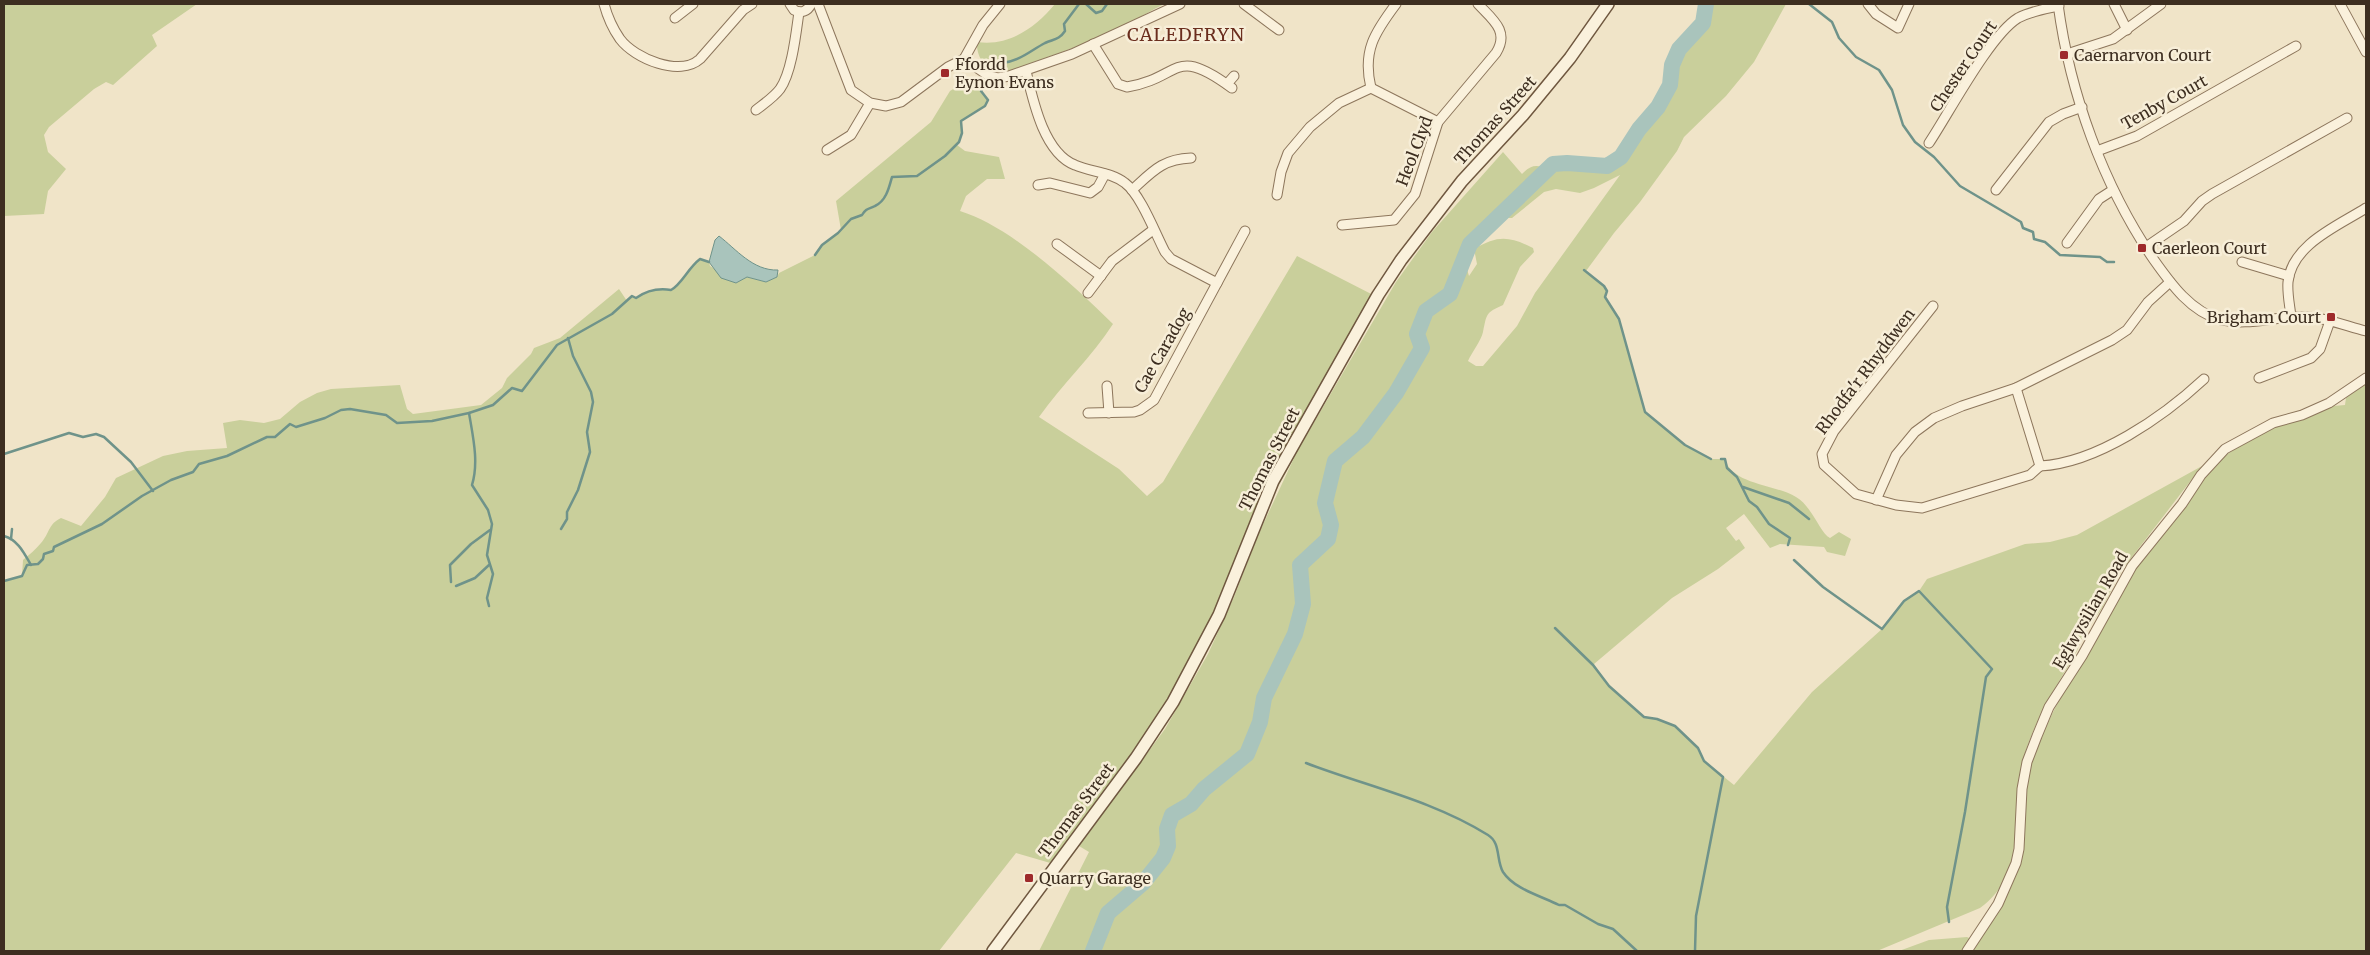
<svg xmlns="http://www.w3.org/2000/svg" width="2370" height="955" font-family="Merriweather,serif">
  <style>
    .green { fill: #c9cf9b; fill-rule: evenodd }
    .water { fill: #a9c4bc; stroke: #6f938a }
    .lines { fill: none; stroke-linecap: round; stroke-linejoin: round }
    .stream { stroke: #6f938a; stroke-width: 2.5 }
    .river { stroke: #a9c4bc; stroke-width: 16 }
    .minor-casing { stroke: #8d765c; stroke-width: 11 }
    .secondary-casing { stroke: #6f573f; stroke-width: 14 }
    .minor { stroke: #faf1dc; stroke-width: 9 }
    .secondary { stroke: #faf1dc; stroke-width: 11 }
    .poi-dot { fill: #9e2a2b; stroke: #f7eed8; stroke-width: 2 }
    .labels { text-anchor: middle; stroke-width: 5; stroke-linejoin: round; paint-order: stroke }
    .poi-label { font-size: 16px; fill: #3d2e20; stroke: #f7eed8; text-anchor: start }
    .street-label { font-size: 16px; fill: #3d2e20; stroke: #f7eed8 }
    .neighbourhood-label { font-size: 18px; letter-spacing: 1px; fill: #6b2e1e; stroke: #f7eed8 }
  </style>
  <rect width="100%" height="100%" fill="#f0e4c8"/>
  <g class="green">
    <path d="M4 4H197L152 35 157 46 113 85 106 82 94 89 49 127 44 135 48 152 66 169 48 191 44 214 4 216Z"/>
    <path d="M1055 4H1164C1148 12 1133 22 1117 30 1091 42 1064 51 1037 61 1027 64 1015 71 1004 72 986 73 976 57 977 42 1009 47 1036 27 1055 4Z"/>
    <path d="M1706 4H1786L1754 62 1726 96 1684 137 1677 151 1640 202 1614 233 1586 271 1604 286 1607 291 1605 297 1619 319 1645 412 1685 445 1711 459H1725C1732 485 1775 484 1796 497 1812 506 1820 533 1830 538L1839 532 1851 539 1845 556 1827 552 1824 547 1780 544 1770 548 1744 514 1726 528 1736 541 1739 539 1745 548 1718 569 1672 598 1594 664 1609 686 1644 717 1657 719 1675 726 1698 748 1704 761 1734 785 1812 692 1882 629 1904 601 1919 591 1927 579 2025 544 2050 542 2077 535 2202 466 2122 570 2102 608 2082 638 2077 651C2056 687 2034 720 2023 760 2009 810 2030 873 1980 908L1877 951H1039L1089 852 1079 846 1165 729 1208 654 1234 597 1259 533 1295 456 1267 507 1173 711 1064 867 1016 853 939 951H4V581L22 576 23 560C29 555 36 549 41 543 50 533 48 524 61 518L81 526 105 497 116 478 163 456 187 451 227 448 223 423 240 420 264 423 280 419 300 402 317 393 331 389 400 385 407 409 413 414 481 405 502 388 507 378 531 354 534 348 560 338 619 289 627 301 632 296 636 298C646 291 659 288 671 290 682 284 688 268 700 259L709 262 710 266 736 283 747 277 766 282 777 277 779 273 815 255 822 245 841 230 836 201 931 122 950 91 966 81 973 83 988 100 985 106 961 121 962 133 957 145 965 151 999 157 1005 179H987L966 196 960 211C1012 227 1074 286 1113 324 1092 357 1062 384 1039 417L1119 469 1147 496 1163 482 1297 256 1381 299 1302 443 1396 282 1432 232 1503 152 1522 174C1531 165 1536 164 1548 169L1553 164 1567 163 1607 166 1621 157 1639 129 1658 107 1670 85 1672 65 1679 49 1703 23ZM1620 175 1535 293 1517 326 1483 366H1476L1468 361C1472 352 1481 341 1483 332 1487 314 1485 313 1503 305L1520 267 1534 252 1533 248C1509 236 1498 235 1474 249L1477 264 1469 276 1464 259 1470 244 1496 218H1512L1544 192 1556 189 1580 193 1594 188Z"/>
    <path d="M2366 383V951H1972L2010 888 2029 766 2037 746 2055 708 2131 574 2215 463 2249 439 2271 427 2333 406 2345 405 2346 398Z"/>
    <path d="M1967 937 1971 939 1965 951H1899L1929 940Z"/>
  </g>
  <path class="water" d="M719 236C736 249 753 271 778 270L777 277 766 282 747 277 736 283 721 278 709 262 715 240Z"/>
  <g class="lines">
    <g class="stream">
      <path d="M1086 4 1096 13 1102 11 1107 4"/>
      <path d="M1809 4 1832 22 1839 38 1856 57 1879 70 1892 90 1903 125 1915 142 1934 157 1960 186 2021 222 2023 228 2033 232 2034 239 2045 242 2060 255 2100 257 2107 262H2114"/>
      <path d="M996 70 1002 63C1020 61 1030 51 1045 43 1054 39 1059 40 1065 31L1064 24 1079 4"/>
      <path d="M815 255 822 245 838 233 851 219 862 215C866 208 869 209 875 206 886 201 889 188 892 177L917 176 945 156 959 142 962 133 961 121 985 106 988 100 981 91 987 83"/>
      <path d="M1584 270 1604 286 1607 291 1605 297 1619 319 1645 412 1685 445 1711 459"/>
      <path d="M469 413C473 437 479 462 472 485L488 510 492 524 487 555 493 574 487 598 489 606"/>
      <path d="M4 454 69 433 83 437 96 434 104 437 131 462 153 491"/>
      <path d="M1721 459H1725L1727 468 1737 477 1749 501 1757 507 1769 524 1790 538 1788 545"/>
      <path d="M1743 487 1789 503 1809 519"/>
      <path d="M561 529 567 519V512L578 490 590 452 587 432 593 402 591 392 573 356 568 338"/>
      <path d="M4 536C18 540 24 553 31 565"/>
      <path d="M11 539 12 529"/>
      <path d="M1794 560 1823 587 1882 629 1904 601 1919 591 1992 669 1986 677 1965 812 1947 907 1949 922"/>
      <path d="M4 581 22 576 27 565 38 564 43 559 44 554 53 551 54 547 102 524 142 496 171 480 193 472 199 464 227 456 267 437H275L290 424 296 427 325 418 341 410 350 409 386 415 397 423 432 421 469 413 493 405 512 388 522 391 557 345 612 314 632 296 636 298C646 291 659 288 671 290 682 284 688 268 700 259L709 262"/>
      <path d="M451 582 450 565 471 544 490 530"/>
      <path d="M456 586 475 578 489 565"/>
      <path d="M1555 628 1593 665 1609 686 1644 717 1657 719 1675 726 1698 748 1704 761 1723 777 1696 916 1695 951"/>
      <path d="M1306 763C1366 786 1432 800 1488 835 1501 843 1496 860 1503 872 1514 889 1541 896 1559 905H1565L1598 924 1613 929 1637 951"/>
    </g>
    <path class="river" d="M1093 951 1108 913 1143 883 1163 858 1168 846 1167 829 1172 815 1191 804 1204 789 1247 754 1260 722 1264 698 1295 634 1303 604 1300 565 1328 539 1331 525 1325 503 1335 461 1363 437 1396 393 1422 348 1417 334 1426 311 1450 294 1470 244 1553 164 1567 163 1607 166 1621 157 1639 129 1658 107 1670 85 1672 65 1679 49 1703 23 1706 4"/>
    <g class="minor-casing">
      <g id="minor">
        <path d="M604 4C607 15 613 29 620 39 635 59 680 77 700 59L743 10 752 4"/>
        <path d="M790 4 794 10C801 14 808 11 811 4"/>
        <path d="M818 4 851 90 870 103 886 106 901 102 948 67 964 59"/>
        <path d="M1244 4 1279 30"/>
        <path d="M1868 4 1876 14 1898 28 1909 4"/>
        <path d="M2058 4C2070 94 2103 185 2154 260 2171 284 2191 312 2221 320 2248 326 2276 316 2304 317 2325 317 2346 326 2366 331"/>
        <path d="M2114 4 2127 30"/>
        <path d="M2340 4 2366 52"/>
        <path d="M675 18 693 4"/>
        <path d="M1093 44 1118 84 1127 87C1182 78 1172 44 1232 88"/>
        <path d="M2067 54 2113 39 2161 4"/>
        <path d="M964 59 989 76 998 78 1009 76 1072 54 1180 4"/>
        <path d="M964 59 983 25 1000 4"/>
        <path d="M1026 71C1033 101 1044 153 1075 165 1091 172 1111 172 1125 183 1141 195 1155 233 1165 252L1171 259 1217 283"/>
        <path d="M1227 84 1234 76"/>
        <path d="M1371 88C1362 51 1375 32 1396 4"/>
        <path d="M1371 88 1438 122"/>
        <path d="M756 110C765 103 774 97 780 89 792 72 796 33 799 12"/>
        <path d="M1929 143C1949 113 1990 35 2018 18 2031 11 2045 9 2059 6"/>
        <path d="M827 150 851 135 870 103"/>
        <path d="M2097 151 2137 136 2296 46"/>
        <path d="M1038 185 1050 183 1090 193 1098 187 1105 174"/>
        <path d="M1132 190C1152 172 1162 159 1191 158"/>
        <path d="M1996 190 2049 122 2063 114 2082 107"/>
        <path d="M1277 195 1281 172 1288 153 1310 127 1339 103 1371 88"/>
        <path d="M1342 225 1394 220 1415 194 1438 122 1496 53C1510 31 1492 19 1478 4"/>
        <path d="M2067 243 2099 199 2113 190"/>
        <path d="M1057 244 1101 276"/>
        <path d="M2146 247 2184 221 2202 201 2212 194 2347 118"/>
        <path d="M2242 262 2289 276"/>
        <path d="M1088 293 1112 261 1153 230"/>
        <path d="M1933 306 1834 431 1822 454 1824 465 1856 494 1896 505 1922 508 2030 475 2040 466 2016 388"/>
        <path d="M2291 317C2290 306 2287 294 2288 282 2292 244 2338 226 2366 208"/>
        <path d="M2259 378 2311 358 2320 349 2330 321"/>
        <path d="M1107 386 1109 413"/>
        <path d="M1088 413 1134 412 1140 410 1154 400 1245 231"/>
        <path d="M2040 466C2097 463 2163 417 2204 379"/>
        <path d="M1876 500 1896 455 1915 432 1934 418 1962 406 2016 388 2112 340 2127 330 2148 302 2170 282"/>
        <path d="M1967 951 1998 904 2016 863 2019 849 2022 789 2027 762 2037 736 2049 707 2082 656 2132 566 2182 504 2201 475 2225 449 2273 423 2302 415 2329 403 2366 378"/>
      </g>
    </g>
    <g class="secondary-casing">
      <path id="secondary" d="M993 951 1136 758 1173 702 1219 615 1273 481 1378 295 1401 260 1462 181 1523 115 1570 58 1608 4"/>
    </g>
    <use href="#minor" class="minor"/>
    <use href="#secondary" class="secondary"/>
  </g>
  <g class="poi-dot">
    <rect x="2059" y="50" width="10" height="10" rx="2.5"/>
    <rect x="940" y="68" width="10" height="10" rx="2.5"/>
    <rect x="2137" y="243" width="10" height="10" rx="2.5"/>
    <rect x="2326" y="312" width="10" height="10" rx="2.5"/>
    <rect x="1024" y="873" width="10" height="10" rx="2.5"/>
  </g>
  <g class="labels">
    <g class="poi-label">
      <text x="2074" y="61">Caernarvon Court</text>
      <text x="955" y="70">Ffordd<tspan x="955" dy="18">Eynon Evans</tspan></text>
      <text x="2152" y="254">Caerleon Court</text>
      <text x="2321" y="323" text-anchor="end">Brigham Court</text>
      <text x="1039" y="884">Quarry Garage</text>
    </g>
    <g class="street-label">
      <text transform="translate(1963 66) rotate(-56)" y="6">Chester Court</text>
      <text transform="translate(2164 102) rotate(-29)" y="6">Tenby Court</text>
      <text transform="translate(1495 120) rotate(-48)" y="6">Thomas Street</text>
      <text transform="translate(1414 151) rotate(-69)" y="6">Heol Clyd</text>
      <text transform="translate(1162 350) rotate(-60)" y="6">Cae Caradog</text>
      <text transform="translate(1865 371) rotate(-53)" y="6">Rhodfa'r Rhyddwen</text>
      <text transform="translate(1269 459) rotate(-63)" y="6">Thomas Street</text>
      <text transform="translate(2090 610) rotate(-60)" y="6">Eglwysilian Road</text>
      <text transform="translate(1076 810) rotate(-53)" y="6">Thomas Street</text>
    </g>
    <g class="neighbourhood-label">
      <text x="1186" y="41">CALEDFRYN</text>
    </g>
  </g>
  <rect width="2370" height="955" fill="none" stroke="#3d2e20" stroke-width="10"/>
</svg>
